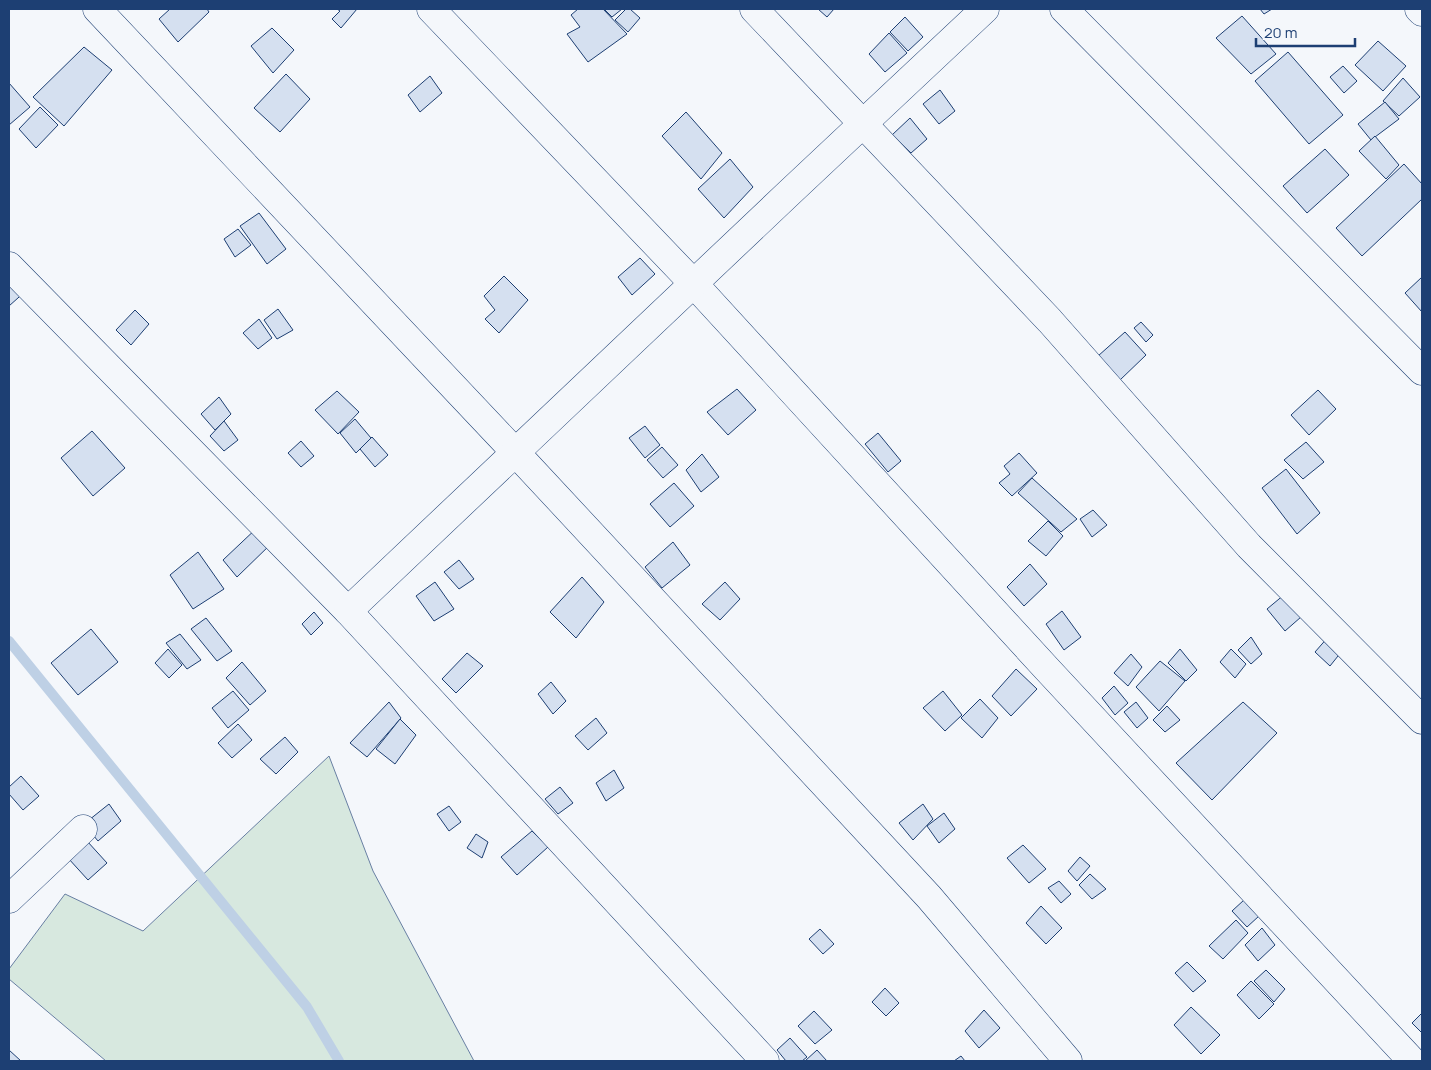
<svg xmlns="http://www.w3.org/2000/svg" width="1431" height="1070" font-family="Manrope,sans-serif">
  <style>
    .green { fill: #d7e8df; stroke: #687fa3 }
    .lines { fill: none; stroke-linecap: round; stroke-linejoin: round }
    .stream { stroke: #bed0e5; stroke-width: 10 }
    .building { fill: #d5e0f0; stroke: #1d3f73 }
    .street-casing { stroke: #1d3f73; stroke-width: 29 }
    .street { stroke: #f4f7fb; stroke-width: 28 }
  </style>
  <rect width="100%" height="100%" fill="#f4f7fb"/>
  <path class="green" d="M329 756 373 871 474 1061H106L9 979V969L65 894 143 931Z"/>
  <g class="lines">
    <path class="stream" d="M9 641 307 1007 339 1061"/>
  </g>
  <g class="building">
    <path d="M170 9H207L209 12 178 42 159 19Z"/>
    <path d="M337 9H357L341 28 332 19 340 11Z"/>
    <path d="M578 9H603L627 34 588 62 567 34 580 27 571 15Z"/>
    <path d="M604 9H622L612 17Z"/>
    <path d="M626 9H630L640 18 628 32 615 20Z"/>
    <path d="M818 9H834L827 17Z"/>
    <path d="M1260 9H1272L1264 14Z"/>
    <path d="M1242 16 1276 54 1251 74 1216 38Z"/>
    <path d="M905 17 923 37 908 51 890 32Z"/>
    <path d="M272 28 294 50 273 73 251 46Z"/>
    <path d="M889 33 907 53 885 72 869 54Z"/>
    <path d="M1378 41 1406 66 1383 91 1355 65Z"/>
    <path d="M84 47 112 70 64 126 33 97Z"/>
    <path d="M1288 52 1343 115 1309 144 1255 81Z"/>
    <path d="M1343 66 1357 81 1344 93 1330 77Z"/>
    <path d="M286 74 310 99 280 132 254 108Z"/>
    <path d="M430 76 442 93 420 112 408 95Z"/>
    <path d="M1403 78 1420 97 1399 116 1383 101Z"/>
    <path d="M9 83 30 107 9 125Z"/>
    <path d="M940 90 955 111 939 124 923 104Z"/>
    <path d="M1385 102 1399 119 1371 140 1358 124Z"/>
    <path d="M40 107 58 125 36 148 19 129Z"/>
    <path d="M686 112 722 153 701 179 662 136Z"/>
    <path d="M910 118 927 139 911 153 892 135Z"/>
    <path d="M1375 136 1399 165 1386 179 1359 151Z"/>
    <path d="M1325 149 1349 175 1307 213 1283 186Z"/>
    <path d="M730 159 753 187 724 218 698 189Z"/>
    <path d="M1404 164 1422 184V199L1362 256 1336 228Z"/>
    <path d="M259 213 286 249 267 264 240 226Z"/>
    <path d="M238 229 251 245 235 257 224 239Z"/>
    <path d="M640 258 655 274 632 295 618 277Z"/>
    <path d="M9 267 28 289 9 306Z"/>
    <path d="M504 276 528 300 499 333 485 319 495 310 484 296Z"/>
    <path d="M1422 277V312L1405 293Z"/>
    <path d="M278 309 293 330 277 339 264 320Z"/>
    <path d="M135 310 149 324 131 345 116 330Z"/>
    <path d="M259 319 272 338 258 349 243 333Z"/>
    <path d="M1141 322 1153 335 1146 342 1134 328Z"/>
    <path d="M1125 332 1146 355 1120 380 1098 356Z"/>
    <path d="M737 389 756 410 728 435 707 412Z"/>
    <path d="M1318 390 1336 409 1309 435 1291 415Z"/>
    <path d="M337 391 359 412 338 434 315 410Z"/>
    <path d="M219 397 231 414 215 430 201 414Z"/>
    <path d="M355 419 371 438 356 453 340 433Z"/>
    <path d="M224 421 238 440 224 451 210 436Z"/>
    <path d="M645 426 660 445 645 458 629 438Z"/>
    <path d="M92 431 125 468 93 496 61 458Z"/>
    <path d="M878 433 901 461 888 472 865 444Z"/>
    <path d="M372 437 388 455 375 467 360 449Z"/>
    <path d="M301 441 314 456 301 467 288 453Z"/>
    <path d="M1306 442 1324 462 1303 479 1284 460Z"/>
    <path d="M662 447 678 465 663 478 647 460Z"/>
    <path d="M1019 453 1037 473 1012 496 999 483 1010 474 1004 466Z"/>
    <path d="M702 454 719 477 701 492 686 470Z"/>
    <path d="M1286 469 1320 513 1297 534 1262 488Z"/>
    <path d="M1032 478 1077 519 1061 532 1018 493Z"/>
    <path d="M674 483 694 506 670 527 650 504Z"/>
    <path d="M1093 510 1107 525 1092 537 1080 519Z"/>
    <path d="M1048 521 1063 536 1046 556 1028 541Z"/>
    <path d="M259 526 273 542 237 577 223 560Z"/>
    <path d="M673 542 690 565 662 588 645 567Z"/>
    <path d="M198 552 224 589 193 609 170 575Z"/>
    <path d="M459 560 474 579 459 589 444 572Z"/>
    <path d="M1030 564 1047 584 1024 606 1007 587Z"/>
    <path d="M582 577 604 602 576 638 550 612Z"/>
    <path d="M435 582 454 609 434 621 416 596Z"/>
    <path d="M725 582 740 599 720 620 702 604Z"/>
    <path d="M1285 594 1301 617 1285 631 1267 609Z"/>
    <path d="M1062 611 1081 637 1064 650 1046 624Z"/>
    <path d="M314 612 323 623 311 635 302 624Z"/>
    <path d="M206 618 232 651 217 661 191 629Z"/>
    <path d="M91 629 118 662 78 695 51 663Z"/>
    <path d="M180 634 201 660 187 669 166 643Z"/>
    <path d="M1329 636 1342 651 1330 666 1315 652Z"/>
    <path d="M1251 637 1262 654 1251 664 1238 650Z"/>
    <path d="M168 649 182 665 169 678 155 663Z"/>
    <path d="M1180 649 1197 670 1186 681 1168 663Z"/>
    <path d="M1231 649 1246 664 1235 678 1220 662Z"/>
    <path d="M467 653 483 666 456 693 442 679Z"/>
    <path d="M1131 654 1142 667 1128 686 1114 673Z"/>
    <path d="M1160 661 1185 681 1159 711 1136 687Z"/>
    <path d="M242 662 266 691 250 705 226 678Z"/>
    <path d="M1016 669 1037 689 1011 716 992 696Z"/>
    <path d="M551 682 566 701 553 714 538 694Z"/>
    <path d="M1114 686 1128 703 1115 715 1102 698Z"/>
    <path d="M233 691 249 710 228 728 212 708Z"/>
    <path d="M943 691 962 715 945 731 923 708Z"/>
    <path d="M980 699 998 718 982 738 961 718Z"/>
    <path d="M389 702 401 718 367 757 350 743Z"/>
    <path d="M1136 702 1148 718 1137 728 1124 712Z"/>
    <path d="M1243 702 1277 733 1212 800 1176 763Z"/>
    <path d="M1167 706 1180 720 1165 732 1153 720Z"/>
    <path d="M596 718 607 733 588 750 575 736Z"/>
    <path d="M400 719 416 735 395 764 376 749Z"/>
    <path d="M238 724 252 740 232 758 218 743Z"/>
    <path d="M285 737 298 752 276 774 260 759Z"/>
    <path d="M614 770 624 788 606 801 596 783Z"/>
    <path d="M21 776 39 796 23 810 9 794V787Z"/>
    <path d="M560 787 573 803 558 814 545 799Z"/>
    <path d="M109 804 121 821 98 841 84 824Z"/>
    <path d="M923 804 933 819 913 840 899 823Z"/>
    <path d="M449 806 461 822 449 831 437 814Z"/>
    <path d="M944 813 955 829 939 843 927 826Z"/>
    <path d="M532 831 548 847 517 875 501 857Z"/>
    <path d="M476 834 488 842 482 858 467 848Z"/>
    <path d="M87 841 107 863 88 880 68 858Z"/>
    <path d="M1023 845 1046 869 1029 883 1007 858Z"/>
    <path d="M1080 857 1090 866 1077 881 1068 871Z"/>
    <path d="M1090 874 1106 889 1092 899 1079 885Z"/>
    <path d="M1059 881 1071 894 1061 903 1048 888Z"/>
    <path d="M1244 900 1259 916 1247 927 1232 911Z"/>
    <path d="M1041 906 1062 928 1046 944 1026 923Z"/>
    <path d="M1236 920 1248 933 1223 959 1209 946Z"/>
    <path d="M1262 928 1275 945 1258 961 1245 945Z"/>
    <path d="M820 929 834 944 823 954 809 939Z"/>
    <path d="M1187 962 1206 981 1193 992 1175 973Z"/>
    <path d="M1266 970 1285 989 1274 1002 1254 981Z"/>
    <path d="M1251 981 1274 1004 1259 1019 1237 995Z"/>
    <path d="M885 988 899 1003 886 1016 872 1002Z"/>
    <path d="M1191 1007 1220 1035 1201 1054 1174 1025Z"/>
    <path d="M984 1010 1000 1028 979 1048 965 1031Z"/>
    <path d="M814 1011 832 1030 815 1044 798 1026Z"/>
    <path d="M1422 1013V1033L1412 1023Z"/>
    <path d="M790 1038 807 1057 802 1061H786L777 1050Z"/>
    <path d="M9 1050 21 1061H9Z"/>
    <path d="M817 1050 827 1061H805Z"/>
    <path d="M961 1056 965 1061H954Z"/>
  </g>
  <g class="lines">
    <g class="street-casing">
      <g id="street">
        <path d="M97 9 516 453 929 897 1068 1061"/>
        <path d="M431 9 694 284 1047 669 1412 1061"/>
        <path d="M754 9 1050 321 1249 546 1422 720"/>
        <path d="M1064 9 1422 371"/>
        <path d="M1419 9 1422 12"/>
        <path d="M9 266 348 611 765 1061"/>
        <path d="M348 611 789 193 985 9"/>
        <path d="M9 899 83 829"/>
      </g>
    </g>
    <use href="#street" class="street"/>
  </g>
  <rect width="1431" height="1070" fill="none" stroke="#1d3f73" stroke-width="20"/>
  <path d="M1256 38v8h99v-8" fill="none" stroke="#1d3f73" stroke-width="2.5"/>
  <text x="1264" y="38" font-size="15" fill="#1d3f73" stroke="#f4f7fb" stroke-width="4" paint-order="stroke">20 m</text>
</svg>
